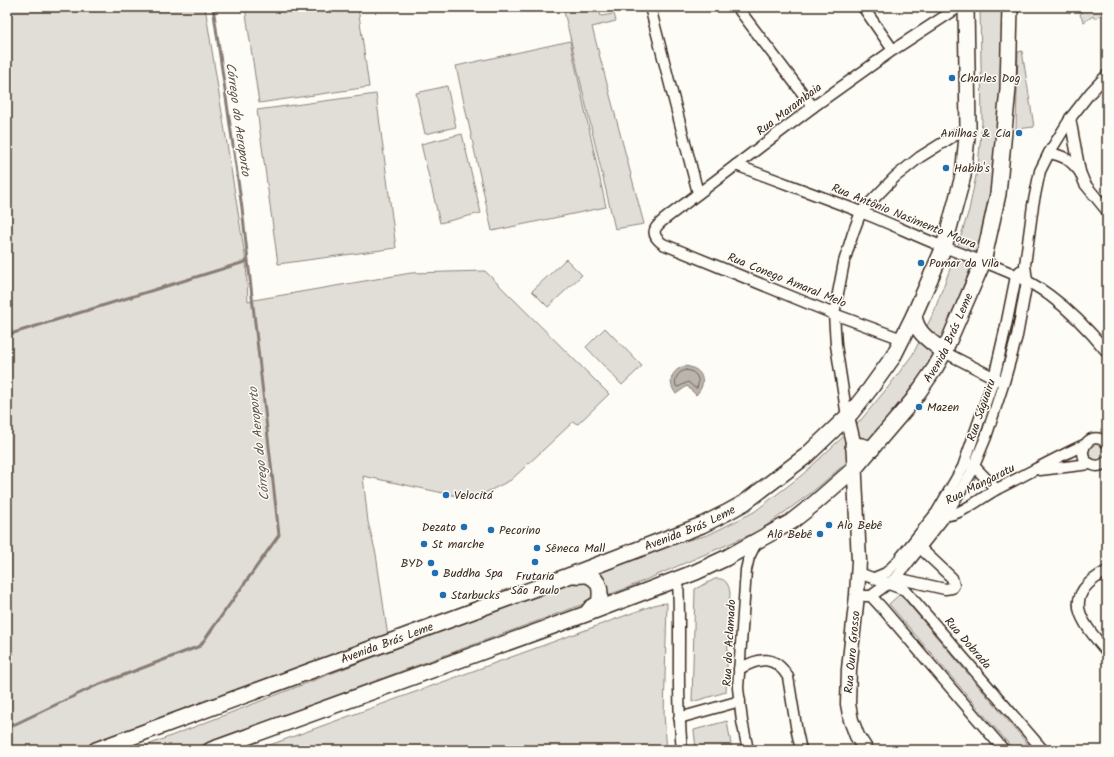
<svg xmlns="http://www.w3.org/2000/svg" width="1114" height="757" font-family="Kalam,sans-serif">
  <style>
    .green { fill: #e1ded7; stroke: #8e847a }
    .water { fill: #bbb4ad; stroke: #887d74 }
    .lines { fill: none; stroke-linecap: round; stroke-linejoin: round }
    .shore { stroke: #6e6157; stroke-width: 1 }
    .stream { stroke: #887d74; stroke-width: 3 }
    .street-casing { stroke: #3b2a1e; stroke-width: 13 }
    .secondary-casing { stroke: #3b2a1e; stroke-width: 17 }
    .primary-casing { stroke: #3b2a1e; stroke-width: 18 }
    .street { stroke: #fdfcf7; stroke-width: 10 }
    .secondary { stroke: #fdfcf7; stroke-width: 14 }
    .primary { stroke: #fdfcf7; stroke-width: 15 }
    .poi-dot { fill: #1f6fb2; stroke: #fdfcf7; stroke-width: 1.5 }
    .labels { text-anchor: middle; stroke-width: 3; stroke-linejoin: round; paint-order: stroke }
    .poi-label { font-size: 12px; fill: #3b2a1e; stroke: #fdfcf7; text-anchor: start }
    .street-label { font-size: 12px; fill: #3b2a1e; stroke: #fdfcf7 }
    .water-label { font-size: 13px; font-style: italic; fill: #615349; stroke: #fdfcf7 }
  </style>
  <rect width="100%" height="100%" fill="#fdfcf7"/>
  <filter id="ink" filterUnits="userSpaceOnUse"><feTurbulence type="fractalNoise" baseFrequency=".025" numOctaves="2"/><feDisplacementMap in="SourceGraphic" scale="8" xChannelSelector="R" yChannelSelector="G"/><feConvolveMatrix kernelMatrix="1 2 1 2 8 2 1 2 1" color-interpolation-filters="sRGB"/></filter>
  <g filter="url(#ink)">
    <g class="green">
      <path d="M7 7H205L246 262 248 301 411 273 485 271 609 394 578 424 573 422 511 480 475 498 462 497 363 476 368 522 376 554 388 637 244 692 83 750H7Z"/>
      <path d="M245 7H358L369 87 259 103Z"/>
      <path d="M563 7H598L601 16 614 14 616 21 592 27 644 224 615 229Z"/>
      <path d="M980 7H1003L997 162 977 251 937 352 874 439 811 493 759 531 627 588 188 750H135L502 607 661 547 708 535 754 512 802 475 860 421 889 386 913 354 933 314 953 261 969 210 978 166 982 122Z"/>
      <path d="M1079 7H1082L1086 10 1089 7H1100L1103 13 1095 19 1093 16 1084 22 1080 15 1082 12 1076 10Z"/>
      <path d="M570 41 606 207 492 231 456 66Z"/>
      <path d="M1022 51 1034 127 1016 129 1018 52Z"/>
      <path d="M447 86 456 127 425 134 416 93Z"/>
      <path d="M376 94 396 248 278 264 257 110Z"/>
      <path d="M462 134 481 213 440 223 421 144Z"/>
      <path d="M566 259 582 275 548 307 532 291Z"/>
      <path d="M605 328 642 366 622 385 586 347Z"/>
      <circle cx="1096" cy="452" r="9"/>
      <path d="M715 579C725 577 729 584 730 593L726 692 692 702 695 589Z"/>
      <path d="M900 594 1033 750H1014L889 604Z"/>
      <path d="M667 603 664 715 667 750H256L657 604Z"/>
      <path d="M727 721 732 750H696L694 730Z"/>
    </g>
    <path class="water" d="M685 366C703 368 708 383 696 395L687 386 676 394C667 382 671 370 685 366Z"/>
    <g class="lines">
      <path class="shore" d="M686 370C696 371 701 379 697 388H695L688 382 678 387 676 386C674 378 678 372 686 370Z"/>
      <g class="stream">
        <path d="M7 335 248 261"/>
        <path d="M7 728 95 686 200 646 279 535 242 208 213 7"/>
      </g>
      <g class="street-casing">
        <g id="street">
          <path d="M650 7 698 193"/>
          <path d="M737 7 813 107"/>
          <path d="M863 7 893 50"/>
          <path d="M1070 118 1080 172 1085 184 1107 211"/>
          <path d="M1049 153C1065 156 1070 160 1080 172"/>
          <path d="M736 165C778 181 820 196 861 212 889 223 916 236 944 247 980 261 1018 272 1049 295 1071 311 1090 331 1107 352"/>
          <path d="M902 339 834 314 663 244C646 232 658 224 670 215L813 107 893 50 959 7"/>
          <path d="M944 352 999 380"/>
          <path d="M847 417 836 345 834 314 844 262 853 233 861 212 895 177 920 157 968 127"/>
          <path d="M1107 443C1088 426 1072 459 1093 465 1098 467 1103 465 1107 461"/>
          <path d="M969 463 974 466 996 489"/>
          <path d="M1040 470 1090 464"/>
          <path d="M944 515C958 518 986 494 999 488 1027 474 1055 458 1084 445"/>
          <path d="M1107 571C1059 596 1081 621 1107 652"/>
          <path d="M859 573 905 590 1043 750"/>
          <path d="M874 578 886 573 897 562 937 512 963 467 994 378 1006 326 1016 276 1020 271"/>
          <path d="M896 578 945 589 952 588 954 585 952 578 916 544"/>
          <path d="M678 580C681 636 676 693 682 750"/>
          <path d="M865 596H871L883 609 1004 750"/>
          <path d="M871 596 896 578 946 515 971 473 986 437 1004 382 1017 336 1027 281 1025 265 1033 205 1040 171 1049 153 1072 116 1090 93 1107 75"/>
          <path d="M739 669C760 657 775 655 788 677L797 732 801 750"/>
          <path d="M679 718 740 701"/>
          <path d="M748 750 742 721 738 688 746 570 749 557 757 541"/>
        </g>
      </g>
      <g class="secondary-casing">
        <path id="secondary" d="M847 417 853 442 854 457 859 561 857 595 849 669 848 704 851 720 857 736 866 750"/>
      </g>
      <g class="primary-casing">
        <g id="primary">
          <path d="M914 315C916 334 931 341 944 352"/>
          <path d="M853 445 862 446 872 449"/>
          <path d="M574 575C578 576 586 574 589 576 601 580 601 594 599 603L591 608 588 612"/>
          <path id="s1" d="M96 750 571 575 702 525 726 513 744 503 806 456 851 413 870 389 893 357 914 315 944 247 963 176 968 127 966 7"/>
          <path id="s2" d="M211 750 586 614 696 572 726 558 791 522 815 503 855 468 913 400 935 368 944 352 983 262 998 194 1008 89 1010 7"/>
        </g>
      </g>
      <use href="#street" class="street"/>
      <use href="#secondary" class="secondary"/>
      <use href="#primary" class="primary"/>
    </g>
  </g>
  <g class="poi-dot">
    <circle cx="952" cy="78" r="4"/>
    <circle cx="1019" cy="133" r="4"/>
    <circle cx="946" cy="168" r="4"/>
    <circle cx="921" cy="263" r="4"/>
    <circle cx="919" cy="407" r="4"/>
    <circle cx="446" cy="495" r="4"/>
    <circle cx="829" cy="525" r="4"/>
    <circle cx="464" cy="527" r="4"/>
    <circle cx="491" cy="530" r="4"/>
    <circle cx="820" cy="534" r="4"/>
    <circle cx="424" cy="544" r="4"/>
    <circle cx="537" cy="548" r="4"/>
    <circle cx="535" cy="562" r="4"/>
    <circle cx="431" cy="563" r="4"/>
    <circle cx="435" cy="573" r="4"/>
    <circle cx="443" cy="595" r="4"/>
  </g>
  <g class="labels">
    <g class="poi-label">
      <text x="960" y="82">Charles Dog</text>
      <text x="1011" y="137" text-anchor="end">Anilhas &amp; Cia</text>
      <text x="954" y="172">Habib's</text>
      <text x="929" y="267">Pomar da Vila</text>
      <text x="927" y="411">Mazen</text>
      <text x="454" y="499">Velocitá</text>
      <text x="837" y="529">Alo Bebê</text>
      <text x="456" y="531" text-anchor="end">Dezato</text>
      <text x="499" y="534">Pecorino</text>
      <text x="812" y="538" text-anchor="end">Alô Bebê</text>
      <text x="432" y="548">St marche</text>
      <text x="545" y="552">Sêneca Mall</text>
      <text x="423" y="567" text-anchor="end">BYD</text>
      <text x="443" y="577">Buddha Spa</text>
      <text x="535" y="580" text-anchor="middle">Frutaria<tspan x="535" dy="14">São Paulo</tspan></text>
      <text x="451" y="599">Starbucks</text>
    </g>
    <g class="street-label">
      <text transform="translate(789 109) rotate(-37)" y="4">Rua Marambaia</text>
      <text transform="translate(904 216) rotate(22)" y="4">Rua Antônio Nasimento Moura</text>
      <text transform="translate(787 280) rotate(22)" y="4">Rua Conego Amaral Melo</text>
      <text dy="4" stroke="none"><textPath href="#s2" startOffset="869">Avenida Brás Leme</textPath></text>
      <text transform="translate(981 410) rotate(-71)" y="4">Rua Ságuairu</text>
      <text transform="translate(980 484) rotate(-27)" y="4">Rua Mangaratu</text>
      <text dy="4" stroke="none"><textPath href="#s1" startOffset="634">Avenida Brás Leme</textPath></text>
      <text dy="4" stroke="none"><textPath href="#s1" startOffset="310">Avenida Brás Leme</textPath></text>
      <text transform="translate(729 643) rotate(-87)" y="4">Rua do Aclamado</text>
      <text transform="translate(968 643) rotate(49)" y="4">Rua Dobrada</text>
      <text transform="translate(852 652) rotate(-85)" y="4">Rua Ouro Grosso</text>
    </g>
    <g class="water-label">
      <text transform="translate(239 119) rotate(82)" y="5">Córrego do Aeroporto</text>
      <text transform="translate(258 444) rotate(-96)" y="5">Córrego do Aeroporto</text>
    </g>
  </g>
  <rect width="1114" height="757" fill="none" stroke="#fdfcf7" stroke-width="24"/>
  <rect x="12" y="12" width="1090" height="733" fill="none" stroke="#3b2a1e" stroke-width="1.5" filter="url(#ink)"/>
</svg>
